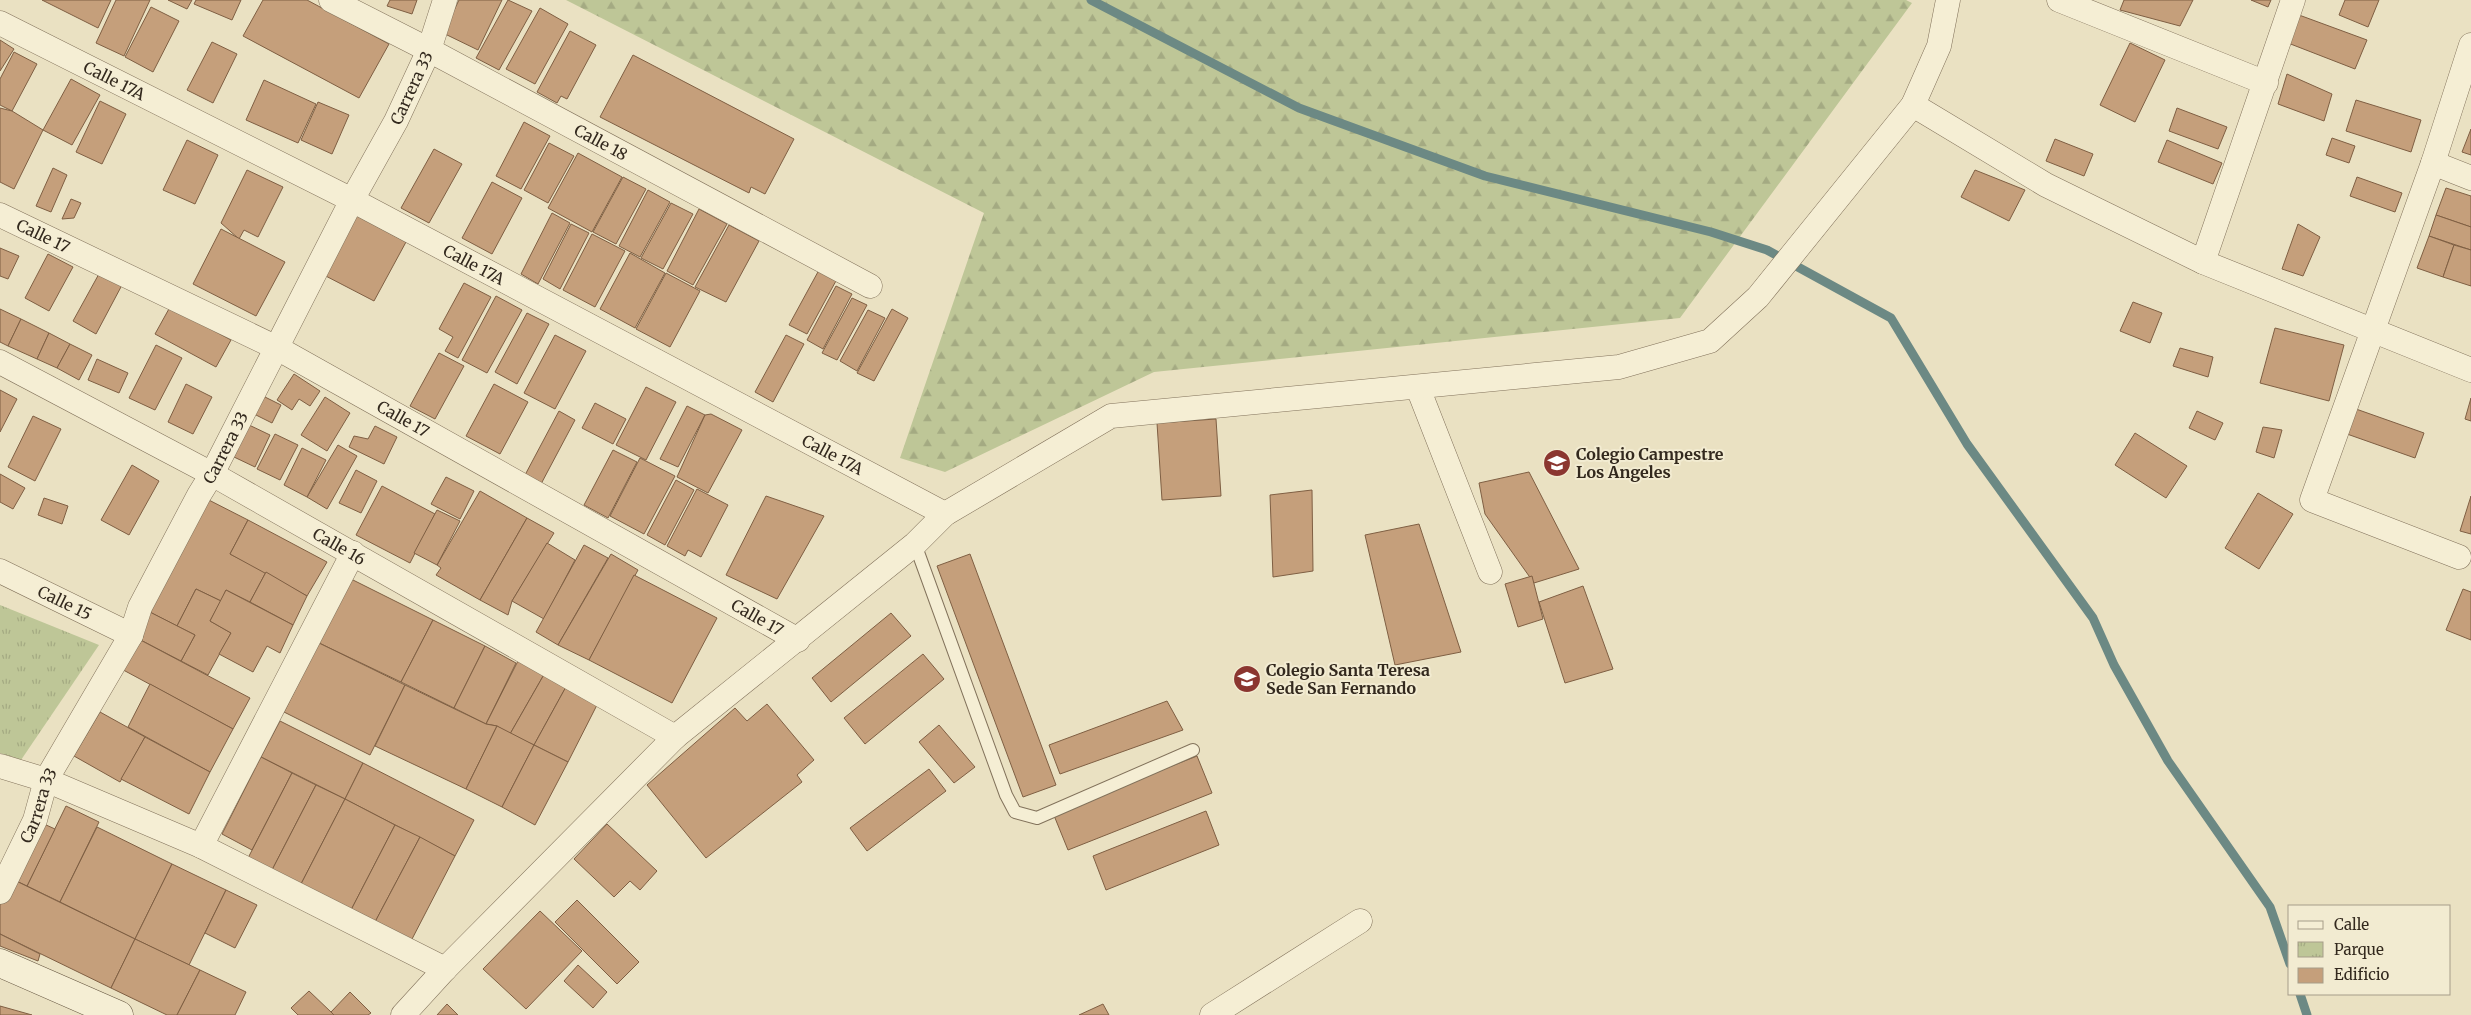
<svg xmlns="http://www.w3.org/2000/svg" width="2471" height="1015" font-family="Merriweather,serif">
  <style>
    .forest { fill: url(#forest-firs) }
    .park { fill: url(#park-tufts) }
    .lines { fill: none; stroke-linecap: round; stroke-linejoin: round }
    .stream { stroke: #6c8984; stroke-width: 9 }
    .building { fill: #c59f7b; stroke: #7f5f43 }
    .lane-casing { stroke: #82725b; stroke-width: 14 }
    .street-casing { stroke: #82725b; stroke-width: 25 }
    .secondary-casing { stroke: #63533e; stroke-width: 29 }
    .lane { stroke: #f5eed4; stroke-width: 12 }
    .street { stroke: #f5eed4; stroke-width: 24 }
    .secondary { stroke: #f5eed4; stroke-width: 28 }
    .labels { text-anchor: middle; stroke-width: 4; stroke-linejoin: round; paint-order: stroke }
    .street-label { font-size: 16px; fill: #33291e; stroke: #f2ebd1 }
    .poi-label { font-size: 16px; font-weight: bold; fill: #33291e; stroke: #f2ebd1; text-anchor: start }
  </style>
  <defs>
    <pattern id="forest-firs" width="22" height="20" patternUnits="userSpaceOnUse" patternTransform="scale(1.25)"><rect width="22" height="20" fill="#bec697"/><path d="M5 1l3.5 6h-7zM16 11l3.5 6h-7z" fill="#a4aa82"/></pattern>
    <pattern id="park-tufts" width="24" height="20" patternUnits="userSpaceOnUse" patternTransform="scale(1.25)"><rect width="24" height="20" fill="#bec697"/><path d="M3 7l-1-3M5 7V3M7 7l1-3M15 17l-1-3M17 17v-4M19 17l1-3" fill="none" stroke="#a4aa82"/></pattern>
  </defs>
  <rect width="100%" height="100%" fill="#eae1c2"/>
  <path class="forest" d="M566 0H1906L1912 3 1680 318 1154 372 945 472 900 458 984 213Z"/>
  <path class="park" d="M0 605 99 645 21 760 0 753Z"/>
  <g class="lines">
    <g class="stream">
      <path d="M1091 0 1299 108 1485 176 1711 232 1767 250 1891 318 1967 444 2093 618 2114 665 2168 761 2270 907 2290 964"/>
      <path d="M2300 994 2307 1015"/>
    </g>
  </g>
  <g class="building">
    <path d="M42 0H111L98 28Z"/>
    <path d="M116 0H150L124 56 96 43Z"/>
    <path d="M168 0H192L187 9Z"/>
    <path d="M196 0H241L232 20 194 4Z"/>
    <path d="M263 0H307L389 44 359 98 243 36Z"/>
    <path d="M390 0H417L412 14 387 6Z"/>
    <path d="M459 0H502L478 50 443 33Z"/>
    <path d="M508 0 532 11 499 70 476 58Z"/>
    <path d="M2124 0H2193L2180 26 2120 10Z"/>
    <path d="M2251 0H2271L2268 7Z"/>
    <path d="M2345 0H2379L2368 27 2339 15Z"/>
    <path d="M151 7 179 21 153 72 125 57Z"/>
    <path d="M540 8 568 24 535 84 506 69Z"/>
    <path d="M2299 15 2367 40 2355 69 2288 43Z"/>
    <path d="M570 31 596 45 567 99 561 96 557 103 537 92Z"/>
    <path d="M0 40 14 49 0 71Z"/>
    <path d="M212 42 237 54 213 103 187 90Z"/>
    <path d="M2130 43 2165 60 2135 122 2100 105Z"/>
    <path d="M14 52 37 64 12 111 0 105V79Z"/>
    <path d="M633 55 794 139 765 194 751 187 749 193 600 117Z"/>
    <path d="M2287 74 2332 94 2324 121 2278 104Z"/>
    <path d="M71 79 100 95 72 145 43 130Z"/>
    <path d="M264 80 316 104 298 143 246 120Z"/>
    <path d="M2356 100 2421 120 2411 152 2346 131Z"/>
    <path d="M100 101 126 114 102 164 76 152Z"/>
    <path d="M318 102 349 115 332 154 301 140Z"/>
    <path d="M0 108 12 111 43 130 14 189 0 182Z"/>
    <path d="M2177 108 2227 127 2218 149 2169 131Z"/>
    <path d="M524 122 550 136 521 189 496 176Z"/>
    <path d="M2471 129V155L2462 152Z"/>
    <path d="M2332 138 2355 146 2349 163 2326 155Z"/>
    <path d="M2055 139 2093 154 2084 176 2046 161Z"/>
    <path d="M187 140 218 155 195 204 163 190Z"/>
    <path d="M2167 140 2222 163 2213 184 2158 162Z"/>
    <path d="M549 143 574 156 548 203 524 190Z"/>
    <path d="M434 149 462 164 429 223 401 208Z"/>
    <path d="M578 153 622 177 592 232 548 208Z"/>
    <path d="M53 168 67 175 51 212 36 206Z"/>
    <path d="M247 170 283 187 258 237 244 230 239 239 221 223Z"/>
    <path d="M1975 170 2025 190 2009 221 1961 197Z"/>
    <path d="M623 177 646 189 616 244 593 232Z"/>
    <path d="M2357 177 2402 193 2395 212 2350 196Z"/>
    <path d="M492 182 522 198 492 254 462 238Z"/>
    <path d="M2446 188 2471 196V227L2436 215Z"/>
    <path d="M648 190 670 202 640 257 619 246Z"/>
    <path d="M71 199 81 203 74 218 62 219Z"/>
    <path d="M671 203 693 214 663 269 641 258Z"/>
    <path d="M699 209 727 224 693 285 667 271Z"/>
    <path d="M352 213 406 242 374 301 320 273Z"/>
    <path d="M552 213 570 223 538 284 521 274Z"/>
    <path d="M2436 215 2471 227V250L2429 236Z"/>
    <path d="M571 224 589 233 560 289 543 279Z"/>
    <path d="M2298 224 2320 237 2303 276 2282 269Z"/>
    <path d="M729 225 759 241 726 302 695 287Z"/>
    <path d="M221 229 285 262 256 316 193 284Z"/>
    <path d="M592 234 625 251 595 307 563 290Z"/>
    <path d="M2429 236 2454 245 2443 277 2417 268Z"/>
    <path d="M2454 245 2471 250V286L2443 277Z"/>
    <path d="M0 248 19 256 8 279 0 276Z"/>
    <path d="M630 253 665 273 635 328 600 309Z"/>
    <path d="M48 254 73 267 49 311 25 298Z"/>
    <path d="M819 270 837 279 807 334 789 325Z"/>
    <path d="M100 272 122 285 96 334 73 321Z"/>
    <path d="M666 273 700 291 670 347 636 329Z"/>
    <path d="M464 283 491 297 458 358 445 351 453 337 439 329Z"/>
    <path d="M836 286 852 294 823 349 807 340Z"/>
    <path d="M496 296 522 310 487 373 462 360Z"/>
    <path d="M852 298 867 305 837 360 822 353Z"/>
    <path d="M2133 302 2162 313 2150 343 2120 331Z"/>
    <path d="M170 307 231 340 216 367 155 334Z"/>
    <path d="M0 309 21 319 8 346 0 342Z"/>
    <path d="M892 309 908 318 874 381 857 373Z"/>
    <path d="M868 310 885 318 857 371 840 361Z"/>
    <path d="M527 313 549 324 517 384 495 372Z"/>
    <path d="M21 319 49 333 37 359 8 346Z"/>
    <path d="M2275 328 2344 345 2329 401 2260 383Z"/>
    <path d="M49 333 70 344 57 368 37 359Z"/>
    <path d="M555 335 586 351 555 409 524 393Z"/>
    <path d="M786 335 804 344 773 402 755 392Z"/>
    <path d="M70 344 92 355 79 380 57 368Z"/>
    <path d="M156 345 182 358 155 410 129 398Z"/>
    <path d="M2180 348 2213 357 2208 377 2173 366Z"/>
    <path d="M439 353 464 366 435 419 410 406Z"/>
    <path d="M97 359 128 373 119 393 88 380Z"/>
    <path d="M294 374 320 391 310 406 299 399 292 410 277 400Z"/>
    <path d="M186 384 212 397 193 434 168 422Z"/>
    <path d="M494 384 528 402 500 454 466 436Z"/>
    <path d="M646 387 676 402 646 460 616 445Z"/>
    <path d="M0 390 17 399 0 432Z"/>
    <path d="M263 396 281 405 272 423 254 414Z"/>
    <path d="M325 397 350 413 327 451 301 435Z"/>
    <path d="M2471 398V421L2465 419Z"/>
    <path d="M595 403 626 419 613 444 582 428Z"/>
    <path d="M687 406 705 415 678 467 660 459Z"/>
    <path d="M2356 409 2424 433 2415 458 2347 434Z"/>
    <path d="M559 411 575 420 541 484 525 475Z"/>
    <path d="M2197 411 2223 423 2215 440 2189 428Z"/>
    <path d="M711 414 742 430 708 493 677 477 705 415Z"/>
    <path d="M33 416 61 429 35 481 8 467Z"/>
    <path d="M1216 419 1221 496 1162 500 1157 423Z"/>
    <path d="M249 425 270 435 255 467 234 457Z"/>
    <path d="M375 426 397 437 384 464 349 447 354 436 368 439Z"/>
    <path d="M2263 427 2282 430 2274 458 2256 452Z"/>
    <path d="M2135 433 2187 466 2166 498 2115 465Z"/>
    <path d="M275 434 298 445 280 480 257 469Z"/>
    <path d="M338 445 357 456 327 509 307 497Z"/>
    <path d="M302 448 326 460 307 497 284 485Z"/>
    <path d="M613 450 637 462 608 518 584 505Z"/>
    <path d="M640 458 675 476 644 534 610 516Z"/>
    <path d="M132 465 159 481 129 535 101 520Z"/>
    <path d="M356 470 377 481 361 513 339 503Z"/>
    <path d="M1529 472 1579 569 1534 583 1485 514 1479 483Z"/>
    <path d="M0 474 25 488 13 509 0 502Z"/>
    <path d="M446 477 474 491 460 519 431 504Z"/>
    <path d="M676 480 694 490 665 545 647 535Z"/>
    <path d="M382 486 435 514 410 563 356 535Z"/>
    <path d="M697 489 728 505 701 557 688 550 685 556 667 546Z"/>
    <path d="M1312 490 1313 571 1273 577 1270 495Z"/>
    <path d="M480 491 527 518 480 600 436 575 441 568 437 565Z"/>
    <path d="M2258 493 2293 514 2259 569 2225 548Z"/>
    <path d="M199 495 248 520 230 554 266 572 250 602 226 590 221 601 196 589 177 626 140 607Z"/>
    <path d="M766 496 824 516 777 599 726 575Z"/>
    <path d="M2471 496V534L2460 531Z"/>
    <path d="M44 498 68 506 62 524 38 515Z"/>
    <path d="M437 510 460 521 437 565 414 553Z"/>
    <path d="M527 518 554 533 512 601 508 615 480 600Z"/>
    <path d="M248 520 327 562 307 596 230 554Z"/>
    <path d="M1419 524 1461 652 1395 665 1365 535Z"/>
    <path d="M547 543 575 560 544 619 512 601Z"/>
    <path d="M584 545 608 558 558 645 536 632Z"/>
    <path d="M611 554 638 570 589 660 558 645Z"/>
    <path d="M970 554 1056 785 1023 797 937 566Z"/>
    <path d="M266 572 307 596 293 625 250 602Z"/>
    <path d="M634 575 717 618 672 703 589 660Z"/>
    <path d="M1532 576 1543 619 1518 627 1505 584Z"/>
    <path d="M351 579 433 620 401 682 319 643Z"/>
    <path d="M1583 586 1613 669 1565 683 1539 602Z"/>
    <path d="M196 589 221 601 210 621 231 633 208 675 181 661 195 635 177 626Z"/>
    <path d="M2463 589 2471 592V640L2446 630Z"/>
    <path d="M226 590 293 625 280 653 267 646 253 672 219 654 231 633 210 621Z"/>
    <path d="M140 607 195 635 181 661 131 635Z"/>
    <path d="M891 613 911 636 831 702 812 678Z"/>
    <path d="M433 620 485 646 454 708 401 682Z"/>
    <path d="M131 635 250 698 233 729 114 665Z"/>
    <path d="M319 643 405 685 370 755 284 712Z"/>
    <path d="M485 646 516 663 486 724 454 708Z"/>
    <path d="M923 654 944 679 865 744 844 718Z"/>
    <path d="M520 657 546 671 510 734 497 726 486 724Z"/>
    <path d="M546 671 567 685 534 745 510 734Z"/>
    <path d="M150 684 233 729 210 772 128 727Z"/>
    <path d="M405 685 486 724 497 726 466 789 375 746Z"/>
    <path d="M567 685 598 703 568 762 534 745Z"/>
    <path d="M1167 701 1183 730 1060 774 1049 745Z"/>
    <path d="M767 704 814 760 797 775 802 782 706 858 647 785 735 708 747 721Z"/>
    <path d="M100 712 145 737 120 782 74 756Z"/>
    <path d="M280 721 363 763 345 799 261 757Z"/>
    <path d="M939 725 975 767 954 783 919 742Z"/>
    <path d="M497 726 534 745 502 807 466 789Z"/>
    <path d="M145 737 210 772 189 814 121 779Z"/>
    <path d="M534 745 568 762 535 825 502 807Z"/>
    <path d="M1197 756 1212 793 1068 850 1053 813Z"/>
    <path d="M261 757 292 773 252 850 222 834Z"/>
    <path d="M363 763 474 820 455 856 345 799Z"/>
    <path d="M929 769 946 791 867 851 850 828Z"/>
    <path d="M292 773 316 785 272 870 248 858Z"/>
    <path d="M316 785 345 799 301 884 272 870Z"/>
    <path d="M345 799 395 825 351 910 301 884Z"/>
    <path d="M66 806 99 822 60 902 27 886Z"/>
    <path d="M1206 811 1219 845 1106 890 1093 856Z"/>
    <path d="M35 820 55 829 27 886 8 877Z"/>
    <path d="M607 824 657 871 640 890 630 881 614 897 574 859Z"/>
    <path d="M395 825 420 837 375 922 351 910Z"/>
    <path d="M97 827 172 864 135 939 60 902Z"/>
    <path d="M420 837 455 856 411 941 375 922Z"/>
    <path d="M172 864 226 890 189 965 135 939Z"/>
    <path d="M8 877 135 939 111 988 0 934V892Z"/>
    <path d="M226 890 257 905 235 948 205 933Z"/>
    <path d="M577 900 639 962 617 984 555 922Z"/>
    <path d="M540 911 582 951 526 1009 483 969Z"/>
    <path d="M0 934 40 954 38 961 0 946Z"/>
    <path d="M135 939 200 970 177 1015H167L111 988Z"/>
    <path d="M578 965 607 992 593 1008 564 981Z"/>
    <path d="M200 970 246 992 235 1015H177Z"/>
    <path d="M309 991 331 1012 334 1015H298L291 1008Z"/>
    <path d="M350 992 371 1013 368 1015H334L331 1012Z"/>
    <path d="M447 1004 458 1015H437Z"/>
    <path d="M1103 1004 1109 1015H1079Z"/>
    <path d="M0 1006 32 1015H0Z"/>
  </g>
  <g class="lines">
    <g class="lane-casing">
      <path id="lane" d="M915 544 1006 795 1015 812 1037 818 1193 750"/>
    </g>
    <g class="street-casing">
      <g id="street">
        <path id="s1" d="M331 0 429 50 870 286"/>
        <path d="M2059 0 2266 83"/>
        <path id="s2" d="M0 23 352 200 945 514"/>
        <path d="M1913 105 2046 185 2203 262 2471 370"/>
        <path d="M2433 163 2471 178"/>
        <path id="s3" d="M0 215 277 348 798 640"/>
        <path d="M2203 262 2293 0"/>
        <path id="s4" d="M0 362 212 474 675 737"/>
        <path d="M1418 388 1490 572"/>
        <path d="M2459 557 2312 500 2433 163 2471 45"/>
        <path id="s5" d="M0 571 131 635"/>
        <path d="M0 766 46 780 201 846 445 969"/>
        <path d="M201 846 353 553"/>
        <path id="s6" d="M0 892 35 820 46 780 131 635 140 607 199 495 212 474 352 200 396 121 429 50 445 0"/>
        <path d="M403 1015 445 969 675 737 915 544 945 514 1111 416 1619 367 1710 341 1758 297 1913 105 1939 46 1948 0"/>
        <path d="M1212 1015 1360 921"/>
      </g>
    </g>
    <g class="secondary-casing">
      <path id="secondary" d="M0 963 119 1015"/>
    </g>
    <use href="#lane" class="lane"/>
    <use href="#street" class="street"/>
    <use href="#secondary" class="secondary"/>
  </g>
  <defs>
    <g id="school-disc" transform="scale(1.4375)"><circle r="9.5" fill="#8b3630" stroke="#f2ebd1"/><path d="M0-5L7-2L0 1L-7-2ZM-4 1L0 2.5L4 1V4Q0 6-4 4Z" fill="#fff"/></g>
  </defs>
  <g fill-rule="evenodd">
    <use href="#school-disc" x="1557" y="463"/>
    <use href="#school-disc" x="1247" y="679"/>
  </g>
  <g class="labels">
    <g class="street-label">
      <text dy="6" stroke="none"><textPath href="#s2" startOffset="128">Calle 17A</textPath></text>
      <text dy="6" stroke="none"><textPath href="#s6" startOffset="905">Carrera 33</textPath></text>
      <text dy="6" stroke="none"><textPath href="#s1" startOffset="305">Calle 18</textPath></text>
      <text dy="6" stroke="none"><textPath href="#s3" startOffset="48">Calle 17</textPath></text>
      <text dy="6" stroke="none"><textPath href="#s2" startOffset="532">Calle 17A</textPath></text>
      <text dy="6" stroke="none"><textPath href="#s3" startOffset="452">Calle 17</textPath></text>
      <text dy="6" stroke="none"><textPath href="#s6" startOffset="500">Carrera 33</textPath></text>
      <text dy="6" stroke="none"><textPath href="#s2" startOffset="938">Calle 17A</textPath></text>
      <text dy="6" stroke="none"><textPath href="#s4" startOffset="386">Calle 16</textPath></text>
      <text dy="6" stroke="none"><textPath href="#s5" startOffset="72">Calle 15</textPath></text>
      <text dy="6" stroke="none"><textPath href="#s3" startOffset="858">Calle 17</textPath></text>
      <text dy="6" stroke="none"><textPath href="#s6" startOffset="95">Carrera 33</textPath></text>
    </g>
    <g class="poi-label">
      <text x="1576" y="460">Colegio Campestre<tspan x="1576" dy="18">Los Angeles</tspan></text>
      <text x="1266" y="676">Colegio Santa Teresa<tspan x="1266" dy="18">Sede San Fernando</tspan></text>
    </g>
  </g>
  <rect x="2288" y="905" width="162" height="90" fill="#f2ebd1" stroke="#a69d89"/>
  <rect x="2298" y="921" width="25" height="8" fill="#f5eed4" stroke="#a69d89"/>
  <text x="2334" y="930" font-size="15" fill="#33291e">Calle</text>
  <rect x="2298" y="942" width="25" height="15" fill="url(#park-tufts)" stroke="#a69d89"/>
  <text x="2334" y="955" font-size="15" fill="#33291e">Parque</text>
  <rect x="2298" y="968" width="25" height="15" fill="#c59f7b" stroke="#a69d89"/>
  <text x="2334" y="980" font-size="15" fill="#33291e">Edificio</text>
</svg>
